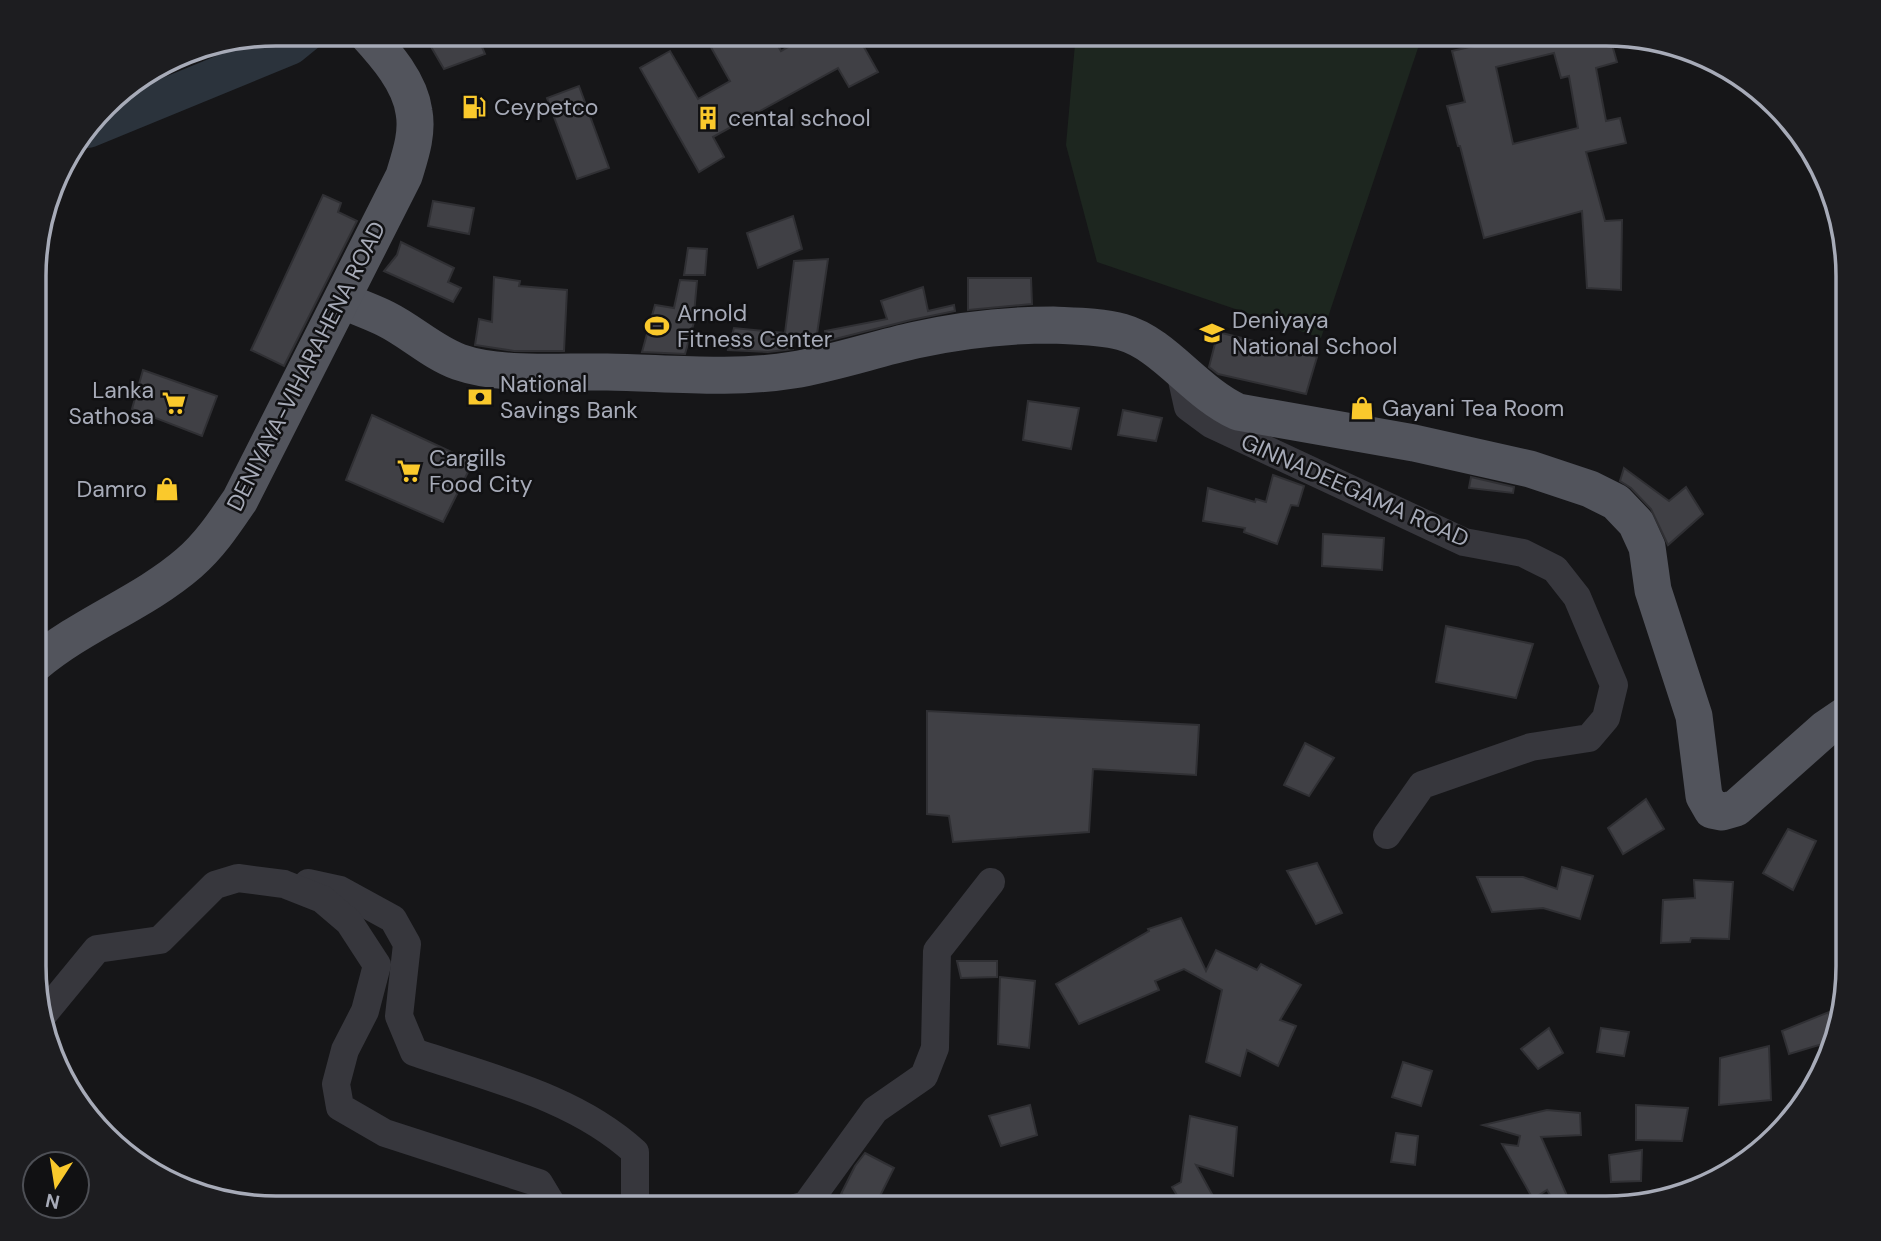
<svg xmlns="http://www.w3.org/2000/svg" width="1881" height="1241" font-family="'DM Sans',sans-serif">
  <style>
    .green { fill: #1d261f }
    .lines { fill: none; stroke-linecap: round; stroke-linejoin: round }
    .river { stroke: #2b333c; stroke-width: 38 }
    .building { fill: #404045; stroke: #303034; stroke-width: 2; fill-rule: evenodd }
    .minor { stroke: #37373d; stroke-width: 28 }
    .major { stroke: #52545c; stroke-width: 37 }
    .labels { text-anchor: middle; stroke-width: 5; stroke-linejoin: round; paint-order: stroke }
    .poi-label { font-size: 23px; fill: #a7abb8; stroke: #111113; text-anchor: start }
    .street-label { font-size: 23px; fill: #a7abb8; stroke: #111113 }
    .rim { fill: none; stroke: #a7abb8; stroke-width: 3.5 }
  </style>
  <rect width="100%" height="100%" fill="#161618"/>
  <path class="green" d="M1076 33H1423L1321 338 1097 262 1066 145Z"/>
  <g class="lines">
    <path class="river" d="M88 129 290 46 306 33"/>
  </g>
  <g class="building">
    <path d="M423 33H476L485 54 444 69Z"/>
    <path d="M703 33H771L781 51 812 33H856L878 72 849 87 838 68 713 137 724 157 699 172 640 68 670 51 698 99 730 81Z"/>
    <path d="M1530 33 1609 34 1617 62 1596 68 1606 121 1620 118 1626 143 1586 152 1605 221 1622 220 1621 290 1587 288 1582 211 1484 238 1460 146H1458L1447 106 1465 102 1452 51ZM1554 53 1561 78 1569 76 1578 128 1513 144 1496 67Z"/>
    <path d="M579 86 609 168 577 179 547 98Z"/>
    <path d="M323 195 341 203 338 212 357 221 284 366 251 350Z"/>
    <path d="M433 201 474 208 469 234 428 226Z"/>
    <path d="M793 216 802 249 758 268 747 233Z"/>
    <path d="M401 242 454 268 448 282 461 288 453 302 384 271 397 255Z"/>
    <path d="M688 248 707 249 705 275H684Z"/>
    <path d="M828 259 816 341 795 337 793 349 768 352 728 350 734 328 785 333 794 261Z"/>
    <path d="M494 277 520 281 519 286 567 290 564 351H514L475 345 479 319 492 322Z"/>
    <path d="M968 278H1031L1032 304 968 310Z"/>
    <path d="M680 280 697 281 694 314 696 315 685 354 642 352 655 305 674 308Z"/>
    <path d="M923 287 928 311 954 305 955 311 911 320 827 341 825 331 887 319 881 301Z"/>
    <path d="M1218 332 1317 357 1306 394 1218 374 1209 367Z"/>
    <path d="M143 370 217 396 202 436 132 409Z"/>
    <path d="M1028 401 1079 408 1071 449 1023 440Z"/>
    <path d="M1123 410 1162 418 1156 441 1118 435Z"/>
    <path d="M372 415 473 462 443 522 346 480Z"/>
    <path d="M1624 468 1669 501 1686 487 1703 514 1668 545 1651 509 1631 488 1620 481Z"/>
    <path d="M1273 475 1304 486 1298 506 1291 505 1277 544 1244 532 1245 528 1203 521 1208 488 1255 502 1256 499 1266 502Z"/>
    <path d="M1471 477 1514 487 1513 493 1469 488Z"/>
    <path d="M1323 534 1384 538 1382 570 1322 566Z"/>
    <path d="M1446 626 1533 644 1516 698 1436 682Z"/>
    <path d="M927 711 1199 725 1196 775 1093 769 1089 832 953 842 949 816 927 814Z"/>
    <path d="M1305 743 1334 758 1309 796 1284 785Z"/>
    <path d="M1646 799 1664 829 1623 854 1608 828Z"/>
    <path d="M1788 829 1816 841 1793 890 1763 873Z"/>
    <path d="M1317 863 1342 913 1316 924 1287 871Z"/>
    <path d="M1562 867 1593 876 1580 919 1543 908 1492 912 1477 877H1523L1557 889Z"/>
    <path d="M1694 880 1733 882 1729 939 1691 938 1690 942 1661 943 1663 900 1695 898Z"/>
    <path d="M1181 918 1206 971 1216 950 1257 970 1261 964 1301 985 1280 1020 1296 1026 1278 1066 1247 1050 1240 1076 1206 1062 1222 990 1184 969 1155 981 1159 990 1079 1024 1056 984 1149 931 1148 929Z"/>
    <path d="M957 961H997V977L961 978Z"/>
    <path d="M1000 977 1035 981 1029 1048 998 1044Z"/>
    <path d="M1829 1012 1832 1025 1826 1043 1789 1054 1782 1031Z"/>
    <path d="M1549 1028 1563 1053 1538 1069 1521 1049Z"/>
    <path d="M1601 1028 1629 1032 1624 1056 1597 1052Z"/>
    <path d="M1769 1046 1771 1100 1719 1105 1720 1058Z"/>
    <path d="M1403 1062 1432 1071 1421 1106 1392 1097Z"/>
    <path d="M1030 1105 1037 1135 1001 1146 989 1116Z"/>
    <path d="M1636 1105 1688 1108 1682 1141 1636 1140Z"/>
    <path d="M1547 1110 1580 1113 1581 1135 1541 1137 1572 1207H1557L1547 1190 1533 1199 1502 1144 1518 1146 1520 1136 1483 1125Z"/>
    <path d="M1190 1116 1237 1127 1233 1176 1196 1165 1219 1207H1184L1172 1187 1181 1182Z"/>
    <path d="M1396 1133 1418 1136 1415 1165 1391 1162Z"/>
    <path d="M1642 1150 1641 1181 1611 1182 1609 1155Z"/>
    <path d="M865 1153 894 1168 874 1208 841 1194 855 1166Z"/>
  </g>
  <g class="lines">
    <g class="minor">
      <path d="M1180 371 1188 407 1211 424 1464 542 1523 553 1555 569 1577 597 1614 685 1606 718 1589 738 1531 747 1422 785 1387 835"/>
      <path d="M308 883 340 890 393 919 407 944 399 1016 414 1052C490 1078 575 1097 635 1152V1208"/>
      <path d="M42 1016 97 949 160 940 215 885 238 878 284 884 322 899 349 922 377 965 365 1011 345 1050 336 1084 340 1107 385 1133 539 1183 554 1208"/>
      <path d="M795 1208 806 1205 875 1110 924 1076 935 1048 937 951 991 882"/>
    </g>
    <g class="major">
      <path d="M342 300C357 307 372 312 386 319 412 332 432 352 459 362 502 377 561 371 607 372 668 373 732 380 793 370 835 363 875 349 916 340 961 330 1007 325 1053 325 1075 326 1101 326 1122 332 1165 344 1194 392 1238 412L1414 443 1530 469 1590 489 1616 502 1636 523 1647 547 1653 590 1694 716 1704 796 1712 810 1722 812 1736 808 1825 729 1847 714"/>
      <path d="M35 664C82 624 143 603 189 563 210 545 225 522 240 500L404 176C410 156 418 134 414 112 410 82 386 55 366 33"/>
    </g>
  </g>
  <defs>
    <g id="fuel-bare" transform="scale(1.89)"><path d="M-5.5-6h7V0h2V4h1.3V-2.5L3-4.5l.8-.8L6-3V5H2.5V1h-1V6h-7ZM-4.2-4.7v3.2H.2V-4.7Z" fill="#fac92c" stroke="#111113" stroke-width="2.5" paint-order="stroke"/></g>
    <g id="building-bare" transform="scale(1.89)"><path d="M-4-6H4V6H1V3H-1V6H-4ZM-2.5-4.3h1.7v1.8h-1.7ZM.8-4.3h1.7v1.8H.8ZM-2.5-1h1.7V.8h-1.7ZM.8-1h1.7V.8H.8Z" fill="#fac92c" stroke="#111113" stroke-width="2.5" paint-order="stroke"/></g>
    <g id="stadium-bare" transform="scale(1.89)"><path d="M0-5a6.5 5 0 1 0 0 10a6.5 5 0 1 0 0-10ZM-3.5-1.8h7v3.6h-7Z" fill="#fac92c" stroke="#111113" stroke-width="2.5" paint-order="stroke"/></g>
    <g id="school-bare" transform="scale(1.89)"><path d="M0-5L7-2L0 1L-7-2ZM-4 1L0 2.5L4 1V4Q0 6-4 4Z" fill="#fac92c" stroke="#111113" stroke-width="2.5" paint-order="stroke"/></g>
    <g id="bank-bare" transform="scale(1.89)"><path d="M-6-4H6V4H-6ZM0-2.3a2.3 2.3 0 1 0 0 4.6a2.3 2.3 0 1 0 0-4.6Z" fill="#fac92c" stroke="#111113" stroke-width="2.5" paint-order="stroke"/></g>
    <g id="supermarket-bare" transform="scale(1.89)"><path d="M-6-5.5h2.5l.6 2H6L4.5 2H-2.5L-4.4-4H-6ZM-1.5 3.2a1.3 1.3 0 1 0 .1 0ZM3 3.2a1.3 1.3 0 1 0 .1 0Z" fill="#fac92c" stroke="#111113" stroke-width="2.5" paint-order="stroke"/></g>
    <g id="shop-bare" transform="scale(1.89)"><path d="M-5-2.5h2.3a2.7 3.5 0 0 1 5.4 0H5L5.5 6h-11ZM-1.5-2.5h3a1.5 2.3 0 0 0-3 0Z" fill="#fac92c" stroke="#111113" stroke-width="2.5" paint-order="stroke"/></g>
  </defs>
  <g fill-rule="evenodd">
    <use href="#fuel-bare" x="474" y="107"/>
    <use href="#building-bare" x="708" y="118"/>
    <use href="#stadium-bare" x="657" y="326"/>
    <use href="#school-bare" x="1212" y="333"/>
    <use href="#bank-bare" x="480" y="397"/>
    <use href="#supermarket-bare" x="174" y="403"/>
    <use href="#shop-bare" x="1362" y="408"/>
    <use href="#supermarket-bare" x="409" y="471"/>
    <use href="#shop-bare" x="167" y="489"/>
  </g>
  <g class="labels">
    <g class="poi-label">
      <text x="494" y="115">Ceypetco</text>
      <text x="728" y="126">cental school</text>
      <text x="677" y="321">Arnold<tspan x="677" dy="26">Fitness Center</tspan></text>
      <text x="1232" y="328">Deniyaya<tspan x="1232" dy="26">National School</tspan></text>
      <text x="500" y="392">National<tspan x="500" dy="26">Savings Bank</tspan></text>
      <text x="154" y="398" text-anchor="end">Lanka<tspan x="154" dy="26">Sathosa</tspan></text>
      <text x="1382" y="416">Gayani Tea Room</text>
      <text x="429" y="466">Cargills<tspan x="429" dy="26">Food City</tspan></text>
      <text x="147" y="497" text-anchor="end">Damro</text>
    </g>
    <g class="street-label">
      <text transform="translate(306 366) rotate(-63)" y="8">DENIYAYA-VIHARAHENA ROAD</text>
      <text transform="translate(1355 490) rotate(24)" y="8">GINNADEEGAMA ROAD</text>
    </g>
  </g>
  <path d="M0 0H1881V1241H0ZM276 46H1606A230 230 0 0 1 1836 276V966A230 230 0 0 1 1606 1196H276A230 230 0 0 1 46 966V276A230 230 0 0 1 276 46Z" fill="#1d1d20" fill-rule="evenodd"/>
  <path class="rim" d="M276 46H1606A230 230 0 0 1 1836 276V966A230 230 0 0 1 1606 1196H276A230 230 0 0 1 46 966V276A230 230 0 0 1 276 46Z"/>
  <g transform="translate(56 1185) rotate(192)"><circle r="33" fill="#111113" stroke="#4d4f55" stroke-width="2"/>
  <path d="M0-5L12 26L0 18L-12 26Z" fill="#fac92c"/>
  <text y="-10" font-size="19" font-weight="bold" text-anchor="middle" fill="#a7abb8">N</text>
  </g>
</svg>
